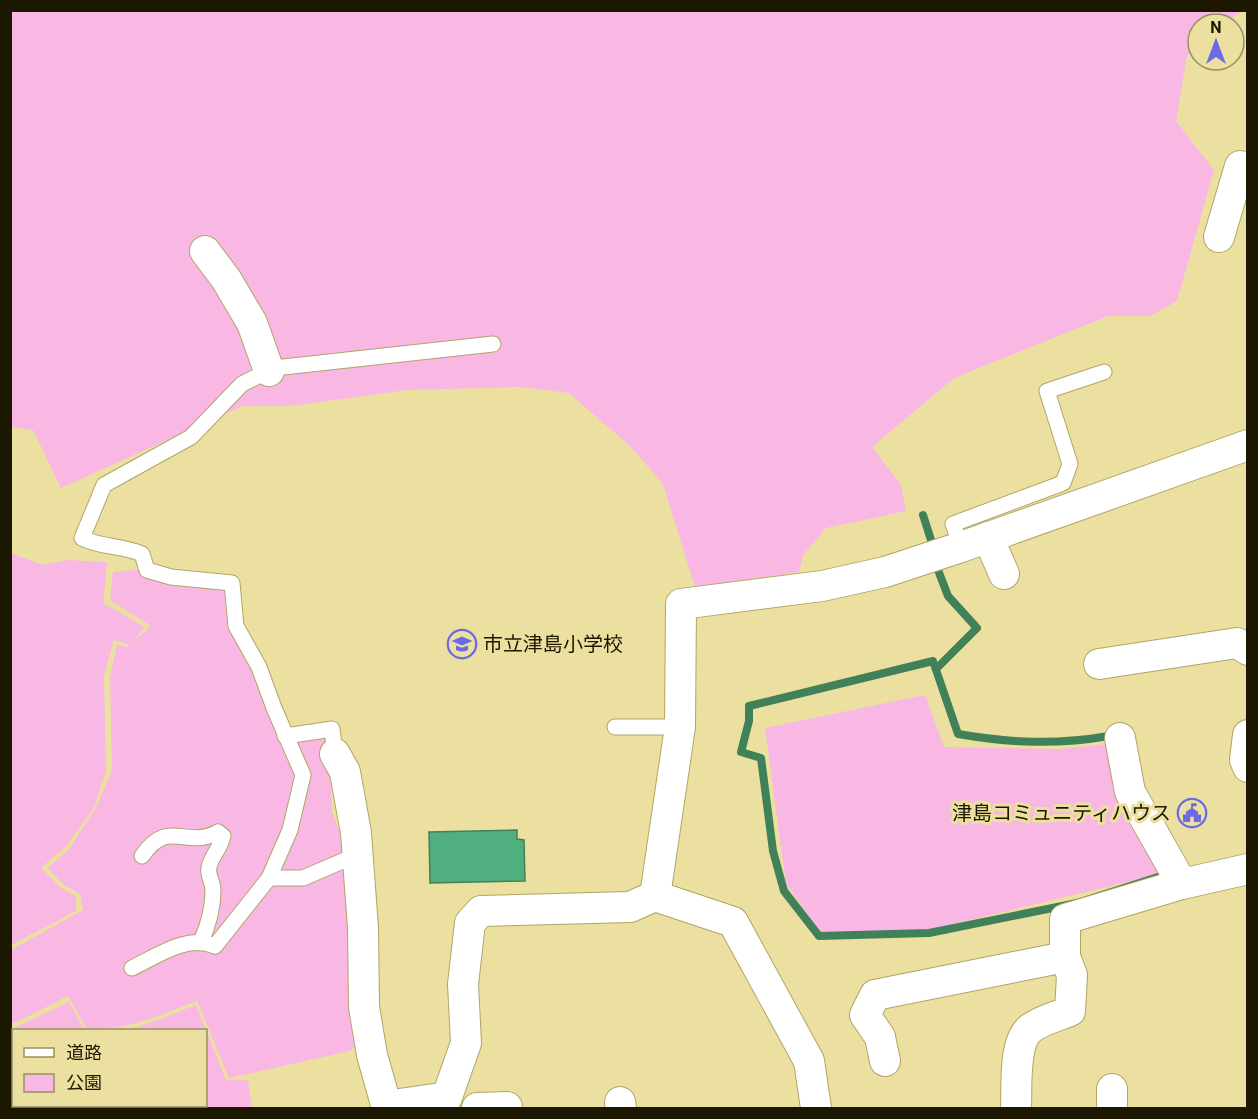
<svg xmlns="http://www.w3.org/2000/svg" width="1258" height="1119" font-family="Roboto,'Noto Sans JP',sans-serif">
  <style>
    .green { fill: #f9b7e4 }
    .water { fill: #51af7f; stroke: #418159; stroke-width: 1.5 }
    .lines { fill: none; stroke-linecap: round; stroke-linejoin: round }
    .stream { stroke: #418159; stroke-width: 8 }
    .lane-casing { stroke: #b0a566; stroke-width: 17 }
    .street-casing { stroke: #b0a566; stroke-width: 32 }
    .lane { stroke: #fff; stroke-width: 15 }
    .street { stroke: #fff; stroke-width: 30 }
    .labels { text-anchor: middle; stroke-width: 6; stroke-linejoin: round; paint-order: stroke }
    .poi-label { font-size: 20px; fill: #1b1700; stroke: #ebe09f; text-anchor: start }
  </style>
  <rect width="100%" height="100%" fill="#ebe09f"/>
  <g class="green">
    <path d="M11 11H1241L1225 24H1198V47L1187 56 1176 121 1214 170 1177 301 1150 316H1108L954 378 872 447 901 485 906 511 826 528 803 555 799 572 695 587 663 484 631 447 569 393 520 387 407 390 291 406H243L61 488 33 430 11 427Z"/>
    <path d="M10 553 43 565 67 560 107 562 103 603 145 627 131 644 151 626 110 600 113 572 144 569 229 587 255 667 283 739 328 734 332 812 340 833 348 832 363 1043 349 1051 229 1078 197 1001C161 1015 126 1030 87 1030L68 996 15 1023H11V950L83 910 80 894 64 885 48 868 70 848 96 807 112 771 110 677 117 645 128 647 129 645 114 640 104 675 106 771 94 807 67 845 41 868 61 888 76 896V911L11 945Z"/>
    <path d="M925 695 944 747 1060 749 1106 744 1158 868 1157 875 928 930 821 933 786 884 765 728Z"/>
    <path d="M69 1002 84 1030H14V1106H206V1030H120L139 1027 196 1005 226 1080H248L252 1108H11V1028H14Z"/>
  </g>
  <path class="water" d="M517 830V839L524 840 525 881 430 883 429 832Z"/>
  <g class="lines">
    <g class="stream">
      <path d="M923 515 932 543"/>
      <path d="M933 661 958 734C1010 743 1057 745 1109 736L1123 798 1162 866 1161 876 1077 903 929 933 819 936 784 891 773 851 761 758 741 752 749 721V706Z"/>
      <path d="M936 669 977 628 948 596 938 570"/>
    </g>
    <g class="lane-casing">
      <g id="lane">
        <path d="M961 547 953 524 1063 483 1070 464 1047 391 1104 372"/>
        <path d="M615 727H680"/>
        <path d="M285 736 332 729 335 754"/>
        <path d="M142 856C169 817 186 850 218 832L223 836C220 849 211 857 209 867 207 875 213 882 213 890 213 908 208 926 201 942"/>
        <path d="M269 878H303L359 854"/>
        <path d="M132 968C157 956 187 934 215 946L269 878 290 830 303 775 274 708 259 667 236 626 232 583 171 577 147 570 142 554C123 545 101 548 82 538L104 485 191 437 242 384 274 368 493 344"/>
      </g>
    </g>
    <g class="street-casing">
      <g id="street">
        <path d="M1219 237 1240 166"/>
        <path d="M205 251 226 279 252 323 269 371"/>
        <path d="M988 537 1004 574"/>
        <path d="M1099 664 1237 643 1248 650"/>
        <path d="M1248 735 1245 760 1248 767"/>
        <path d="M1120 738 1130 792 1182 884"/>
        <path d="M335 754 345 772 356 833 363 928 364 1007 372 1055 387 1108"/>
        <path d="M655 896 733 922 809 1061 816 1108"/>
        <path d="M885 1061 880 1037 865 1015 875 995 1065 957"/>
        <path d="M1112 1089V1108"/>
        <path d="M620 1102 621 1108"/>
        <path d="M386 1106 447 1097 466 1043 463 984 470 923 481 911 630 907 655 896 680 727 681 604 822 586 885 572 961 547 1248 445"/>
        <path d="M477 1108 507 1107"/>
        <path d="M1016 1108C1017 1087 1013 1041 1031 1028 1042 1020 1058 1016 1070 1011L1072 975 1065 957V919L1182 884 1248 869"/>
      </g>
    </g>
    <use href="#lane" class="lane"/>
    <use href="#street" class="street"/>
  </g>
  <defs>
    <g id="school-ring" transform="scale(1.5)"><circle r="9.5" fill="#ebe09f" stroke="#6a6be5" stroke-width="1.5"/><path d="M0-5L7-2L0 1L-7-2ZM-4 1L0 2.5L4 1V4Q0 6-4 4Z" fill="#6a6be5"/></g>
    <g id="civic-ring" transform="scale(1.5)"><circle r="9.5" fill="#ebe09f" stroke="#6a6be5" stroke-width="1.5"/><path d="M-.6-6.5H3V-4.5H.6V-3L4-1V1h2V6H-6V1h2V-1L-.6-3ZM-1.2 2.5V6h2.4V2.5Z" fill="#6a6be5"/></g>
  </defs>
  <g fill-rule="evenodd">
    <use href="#school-ring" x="462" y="644"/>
    <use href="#civic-ring" x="1192" y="813"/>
  </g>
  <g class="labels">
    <g class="poi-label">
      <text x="483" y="651">市立津島小学校</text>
      <text x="1171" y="820" text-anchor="end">津島コミュニティハウス</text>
    </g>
  </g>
  <rect width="1258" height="1119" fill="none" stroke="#1b1700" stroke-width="24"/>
  <rect x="12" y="1029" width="195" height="78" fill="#ebe09f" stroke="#98905f" stroke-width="1.5"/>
  <rect x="24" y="1048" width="30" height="9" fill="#ffffff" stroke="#98905f" stroke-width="1.5"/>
  <text x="66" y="1059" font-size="18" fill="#1b1700">道路</text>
  <rect x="24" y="1074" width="30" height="18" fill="#f9b7e4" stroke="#98905f" stroke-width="1.5"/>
  <text x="66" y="1089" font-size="18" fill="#1b1700">公園</text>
  <g transform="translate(1216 42)"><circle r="28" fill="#ebe09f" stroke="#98905f" stroke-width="1.5"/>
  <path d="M0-4.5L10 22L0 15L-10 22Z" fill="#6a6be5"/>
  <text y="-9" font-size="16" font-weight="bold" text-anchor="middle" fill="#1b1700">N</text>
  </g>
</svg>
